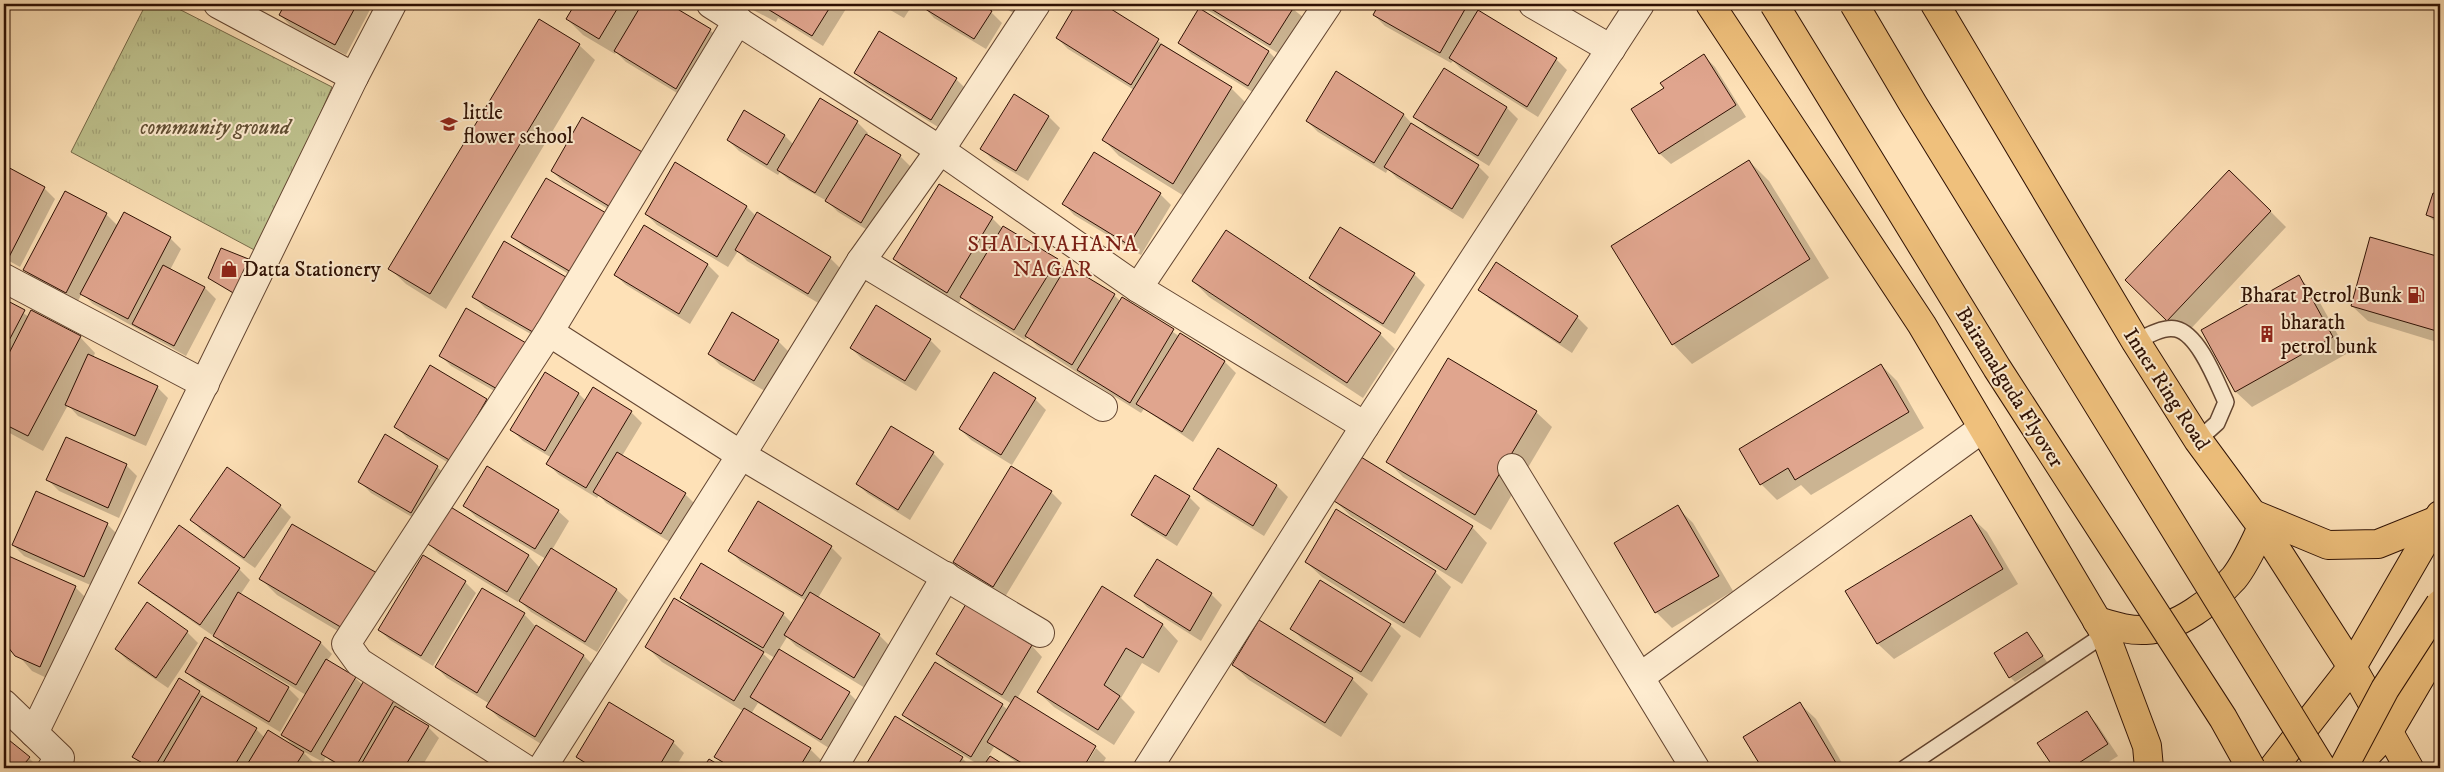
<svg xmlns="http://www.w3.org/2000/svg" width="2444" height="772" font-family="'IM FELL DW Pica',serif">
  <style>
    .park { fill: url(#park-tufts); stroke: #766a49 }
    .shadow { fill: #0003; fill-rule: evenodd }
    .building { fill: #e0a58e; stroke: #2e1003 }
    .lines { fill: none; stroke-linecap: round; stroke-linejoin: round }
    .lane-casing { stroke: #624430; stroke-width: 18 }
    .street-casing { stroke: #624430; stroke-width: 30 }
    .primary-casing { stroke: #2e1003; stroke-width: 30 }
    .lane { stroke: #feecd0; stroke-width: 15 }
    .street { stroke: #feecd0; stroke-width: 28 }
    .primary { stroke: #efc07c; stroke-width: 28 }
    .highway-bridge-casing { stroke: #2e1003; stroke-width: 30; stroke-linecap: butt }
    .highway-bridge { stroke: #efc07c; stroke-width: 28 }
    .labels { text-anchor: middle; stroke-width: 4; stroke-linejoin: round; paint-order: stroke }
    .poi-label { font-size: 21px; fill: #2e1003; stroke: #feecd0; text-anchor: start }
    .park-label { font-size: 21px; font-style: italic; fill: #614f34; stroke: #feecd0 }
    .street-label { font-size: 21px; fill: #2e1003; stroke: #feecd0 }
    .neighbourhood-label { font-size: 22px; letter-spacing: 1px; fill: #7a1f14; stroke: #feecd0 }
  </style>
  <defs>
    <pattern id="park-tufts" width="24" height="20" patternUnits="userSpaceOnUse" patternTransform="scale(1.25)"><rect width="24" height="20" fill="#bfc38f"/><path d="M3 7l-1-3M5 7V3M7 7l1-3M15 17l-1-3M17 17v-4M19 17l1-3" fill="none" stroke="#a4a67a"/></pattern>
  </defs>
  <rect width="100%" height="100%" fill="#fee1b7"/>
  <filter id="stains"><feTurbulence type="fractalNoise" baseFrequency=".004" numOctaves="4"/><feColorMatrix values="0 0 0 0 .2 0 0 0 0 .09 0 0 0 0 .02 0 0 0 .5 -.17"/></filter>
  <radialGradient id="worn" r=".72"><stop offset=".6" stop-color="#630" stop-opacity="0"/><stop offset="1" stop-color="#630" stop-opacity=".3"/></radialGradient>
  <path class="park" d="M146 4H169L332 87 260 253 71 152Z"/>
  <g class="shadow">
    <path d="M283 4H373L346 55 291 26 280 15 286 5Z"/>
    <path d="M571 4H667L710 30 721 41 687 99 626 62 616 52 615 54 583 35 567 19 575 6Z"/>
    <path d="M742 4H849L823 46 778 18 776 22Z"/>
    <path d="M880 4H913L904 18Z"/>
    <path d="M926 4H977L991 12 1002 23 986 49 934 18 924 7Z"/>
    <path d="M998 4H1023L1017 15Z"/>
    <path d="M1078 4H1100L1231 88 1247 104 1189 199 1119 156 1104 140 1134 90 1068 49 1057 38Z"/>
    <path d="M1202 4H1287L1304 18 1281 55 1209 11Z"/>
    <path d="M1301 4H1320L1315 12Z"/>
    <path d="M1381 4H1470L1478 12 1556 59 1567 70 1538 117 1461 69 1453 61 1451 63 1385 26 1374 15Z"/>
    <path d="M1200 9 1269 52 1280 63 1259 96 1191 54 1180 43Z"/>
    <path d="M579 45 595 60 446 309 406 284 390 269Z"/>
    <path d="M1704 56 1715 67 1746 117 1671 164 1660 154 1632 110 1666 89Z"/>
    <path d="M1444 70 1507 108 1518 119 1489 166 1426 127 1415 116Z"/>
    <path d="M855 72 956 79 967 90 943 130 866 83Z"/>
    <path d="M1336 73 1404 115 1414 126 1478 166 1489 177 1463 219 1397 178 1388 169 1386 173 1318 132 1307 121Z"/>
    <path d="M1014 96 1049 117 1060 128 1028 181 993 160 982 149Z"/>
    <path d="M583 119 623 218 563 182 552 171Z"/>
    <path d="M857 122 868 133 867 136 900 156 911 167 872 233 838 212 827 201 789 180 780 172 778 175 739 151 728 140 785 136 793 144Z"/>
    <path d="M1094 154 1160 194 1171 205 1141 255 1074 215 1064 204Z"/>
    <path d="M1749 161 1769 181 1829 278 1692 364 1673 344Z"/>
    <path d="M676 164 747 207 756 216 830 258 841 269 820 304 747 261 738 251 728 267 657 225 646 214Z"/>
    <path d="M4 166 44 188 55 199 20 267 4 258Z"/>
    <path d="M546 180 582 282 524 247 513 237Z"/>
    <path d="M939 186 992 218 1003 229 1057 260 1066 270 1068 267 1114 295 1121 302 1122 299 1179 336 1180 334 1225 362 1236 373 1193 442 1144 409 1141 413 1090 381 1037 346 1028 337 1025 340 973 308 962 297 959 303 905 270 894 259Z"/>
    <path d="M66 193 107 215 118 226 124 214 170 238 181 249 170 270 205 288 216 299 186 356 93 304 82 293 77 303 36 281 25 270Z"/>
    <path d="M2434 195 2440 197V223L2433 220 2428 215Z"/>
    <path d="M2270 211 2286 227 2184 336 2142 296Z"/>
    <path d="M644 226 708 265 719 276 690 324 626 285 615 275Z"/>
    <path d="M2371 239 2440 259V343L2368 321 2352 306Z"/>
    <path d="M221 250 241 298 210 278Z"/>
    <path d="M1414 274 1425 285 1395 334 1321 289 1310 278Z"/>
    <path d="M2298 277 2314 292 2348 353 2252 407 2236 392 2202 331Z"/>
    <path d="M570 281 550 345 485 308 474 297Z"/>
    <path d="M1193 281 1380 334 1395 349 1363 398 1209 297Z"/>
    <path d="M1480 290 1577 317 1588 328 1572 353 1491 300Z"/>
    <path d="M4 300 29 317 80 337 95 353 93 358 157 387 168 398 146 446 78 416 68 405 43 451 4 430Z"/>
    <path d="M467 310 510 400 451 366 440 355Z"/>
    <path d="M930 340 941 351 916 391 862 359 851 348Z"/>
    <path d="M778 341 789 352 765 391 720 365 709 354Z"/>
    <path d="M1881 365 1897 381 1924 428 1811 495 1801 485 1777 500 1761 484Z"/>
    <path d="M545 374 579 394 586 401 631 412 642 423 622 456 685 494 696 505 673 544 606 503 599 495 597 498 559 475 548 464 552 458 523 441 512 430Z"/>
    <path d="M1035 399 1046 410 1012 465 971 440 960 429Z"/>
    <path d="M486 400 497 411 462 471 407 438 396 427Z"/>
    <path d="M1536 412 1552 427 1491 530 1403 477 1388 462Z"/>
    <path d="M1218 450 1277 486 1288 497 1264 536 1206 500 1195 489Z"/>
    <path d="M933 453 944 464 910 520 868 494 857 484Z"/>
    <path d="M126 465 137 476 119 518 59 491 48 480Z"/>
    <path d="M437 467 448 477 422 523 371 493 360 482Z"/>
    <path d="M1012 468 1051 492 1062 503 1005 597 965 573 954 562Z"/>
    <path d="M1189 497 1200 508 1177 546 1144 525 1133 515Z"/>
    <path d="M1335 501 1472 527 1487 543 1462 584 1351 516Z"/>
    <path d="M280 506 291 517 255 568 202 531 192 520Z"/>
    <path d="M465 506 558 511 569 521 552 550 617 590 628 600 597 652 531 612 519 600 518 602 439 554 428 543 450 508 529 556 540 568 546 559 476 517Z"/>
    <path d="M1677 507 1693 523 1733 591 1672 628 1656 612 1616 544Z"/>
    <path d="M1971 517 1987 532 2018 584 1894 659 1878 644 1847 591Z"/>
    <path d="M107 524 118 535 95 587 24 556 13 545Z"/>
    <path d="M292 525 360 644 277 595 261 579Z"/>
    <path d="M831 547 842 558 818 598 879 635 890 646 865 688 796 646 787 637 779 650 849 693 860 704 832 750 758 703 751 714 810 749 821 760 816 768H728L716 757 743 711 662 662 647 647 695 612 681 597 783 614 792 623 806 601 741 562 730 551ZM761 650 775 658 772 662 760 651Z"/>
    <path d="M4 555 75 587 91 603 55 682 32 671 4 639Z"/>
    <path d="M423 557 465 582 476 593 433 666 390 640 379 630Z"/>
    <path d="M1306 562 1435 572 1451 587 1420 638 1322 577Z"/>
    <path d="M239 569 250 580 240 595 321 643 332 654 327 661 355 678 363 685 395 698 406 709 404 713 428 727 439 738 421 768H340L326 757 323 762 301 750 319 768H146L134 756 199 692 208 701 256 729 265 738 295 747 283 735 306 695 225 647 213 634 212 635 151 593 140 582Z"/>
    <path d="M1102 588 1163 625 1178 641 1159 673 1142 663 1121 698 1135 712 1114 745 1054 707 1038 692Z"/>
    <path d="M1211 594 1222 605 1201 641 1147 607 1136 596Z"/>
    <path d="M147 604 187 632 198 643 168 688 127 660 116 649Z"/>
    <path d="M524 614 535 626 584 656 595 667 546 747 499 718 488 707 490 704 447 678 436 667Z"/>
    <path d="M1390 625 1401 636 1372 682 1303 640 1292 629Z"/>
    <path d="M2027 633 2047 662 2015 682 2010 677Z"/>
    <path d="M1032 646 1042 657 1017 699 1095 747 1106 758 1100 768H1084L1096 748H1093L1081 768H1025L994 747 988 757 1007 768H984L915 726 904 715 1002 705 1008 710 1012 704 948 665 937 654Z"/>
    <path d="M1233 665 1352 679 1368 694 1341 737 1249 680Z"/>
    <path d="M186 672 288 688 299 699 280 732 197 682Z"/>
    <path d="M609 704 673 742 684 753 675 768H589L577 757Z"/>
    <path d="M1800 704 1816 719 1845 768H1763L1745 737Z"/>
    <path d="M2086 713 2097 724 2118 756 2099 768H2055L2039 743Z"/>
    <path d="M896 718 962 758 972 768H865Z"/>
    <path d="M4 738 29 758 39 768H4Z"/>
    <path d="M2003 763 2008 768H1994Z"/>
  </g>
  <g class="building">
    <path d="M285 4H357L335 45 279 15Z"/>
    <path d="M575 4H620L599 39 566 19Z"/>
    <path d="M642 4H669L711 29 676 89 614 51Z"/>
    <path d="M769 4H832L812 36 766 8Z"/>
    <path d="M924 4H980L992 11 974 39 922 7Z"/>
    <path d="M1076 4H1103L1159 39 1131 85 1056 38Z"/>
    <path d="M1203 4H1289L1294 7 1270 45Z"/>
    <path d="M1379 4H1468L1440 53 1373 15Z"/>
    <path d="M1199 8 1269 51 1248 86 1178 43Z"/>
    <path d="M1478 10 1557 58 1527 107 1449 58Z"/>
    <path d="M539 19 580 44 430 294 388 269Z"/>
    <path d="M879 31 957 78 931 120 854 73Z"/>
    <path d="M1161 44 1232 87 1173 184 1102 140Z"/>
    <path d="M1704 54 1736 105 1659 154 1631 109 1664 88 1660 83Z"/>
    <path d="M1444 68 1507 107 1478 156 1413 117Z"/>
    <path d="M1336 71 1404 114 1374 163 1306 121Z"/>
    <path d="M1014 94 1049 116 1016 171 980 149Z"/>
    <path d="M820 98 858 121 815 193 777 170Z"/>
    <path d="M744 110 785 135 767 165 727 140Z"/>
    <path d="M582 117 644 153 612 208 551 171Z"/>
    <path d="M1411 123 1479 165 1452 209 1384 167Z"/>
    <path d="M866 134 901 155 861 223 825 201Z"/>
    <path d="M1094 152 1161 193 1129 245 1062 204Z"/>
    <path d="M1749 160 1810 259 1672 345 1611 246Z"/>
    <path d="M675 162 747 206 717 257 645 214Z"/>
    <path d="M4 165 45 187 9 257 4 254Z"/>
    <path d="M2229 170 2271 211 2167 321 2125 280Z"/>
    <path d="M546 178 606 213 571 272 511 237Z"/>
    <path d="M939 184 993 217 947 293 893 259Z"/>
    <path d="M65 191 107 213 66 293 23 270Z"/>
    <path d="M2433 193 2440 195V220L2426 215Z"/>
    <path d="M124 212 171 237 128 319 80 294Z"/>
    <path d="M757 212 831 257 808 294 735 250Z"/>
    <path d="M644 225 708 264 679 314 614 275Z"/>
    <path d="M1003 226 1058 259 1014 330 960 297Z"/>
    <path d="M1340 227 1415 273 1383 324 1309 278Z"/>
    <path d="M1226 230 1381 333 1347 383 1192 281Z"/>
    <path d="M2370 237 2440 257V332L2351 306Z"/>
    <path d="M504 241 571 280 538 335 472 297Z"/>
    <path d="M221 248 251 260 235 294 208 278Z"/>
    <path d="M1496 262 1578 316 1560 343 1478 290Z"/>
    <path d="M163 265 205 287 174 346 132 324Z"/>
    <path d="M1067 265 1115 294 1072 365 1025 336Z"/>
    <path d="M2299 275 2333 337 2235 392 2201 330Z"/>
    <path d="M1122 297 1174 329 1130 403 1077 370Z"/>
    <path d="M4 299 25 310 4 350Z"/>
    <path d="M876 305 931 339 905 381 850 348Z"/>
    <path d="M466 308 526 343 499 390 439 356Z"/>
    <path d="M31 310 81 336 28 436 4 424V363Z"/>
    <path d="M732 312 779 340 754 381 708 354Z"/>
    <path d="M1180 333 1225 361 1182 432 1136 404Z"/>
    <path d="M88 354 158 386 135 436 65 405Z"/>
    <path d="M1448 358 1537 411 1475 515 1386 462Z"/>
    <path d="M1881 364 1909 412 1795 480 1788 468 1760 485 1739 449Z"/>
    <path d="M430 365 487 399 451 461 394 427Z"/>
    <path d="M545 372 579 393 545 451 510 430Z"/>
    <path d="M994 372 1036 398 1001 455 959 429Z"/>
    <path d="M593 387 632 411 586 488 546 464Z"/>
    <path d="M891 426 934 452 898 510 856 484Z"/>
    <path d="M385 434 438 466 411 513 358 482Z"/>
    <path d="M66 437 127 464 108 508 46 480Z"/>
    <path d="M1218 448 1277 485 1253 526 1193 489Z"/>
    <path d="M617 452 686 493 661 534 593 492Z"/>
    <path d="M1361 457 1473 526 1446 570 1334 501Z"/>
    <path d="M487 466 559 510 535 549 463 506Z"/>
    <path d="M1011 466 1052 491 993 587 953 562Z"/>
    <path d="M227 467 281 505 244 558 190 520Z"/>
    <path d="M1155 475 1190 496 1166 536 1131 515Z"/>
    <path d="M36 491 108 523 84 577 12 545Z"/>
    <path d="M758 501 832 546 802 596 728 551Z"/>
    <path d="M1678 505 1719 576 1655 613 1614 543Z"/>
    <path d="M449 506 529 555 507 592 426 543Z"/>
    <path d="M1336 509 1436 571 1404 623 1305 562Z"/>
    <path d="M1971 515 2003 569 1877 644 1845 591Z"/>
    <path d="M292 524 377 573 344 629 259 579Z"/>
    <path d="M179 525 240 568 200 625 138 583Z"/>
    <path d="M551 548 617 589 585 642 519 601Z"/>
    <path d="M4 554 76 586 40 667 15 656 4 642Z"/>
    <path d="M423 555 466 581 421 656 378 630Z"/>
    <path d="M1157 559 1212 593 1190 631 1134 596Z"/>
    <path d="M701 563 784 613 763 648 680 598Z"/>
    <path d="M1320 580 1391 624 1361 672 1290 629Z"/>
    <path d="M1102 586 1163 624 1143 658 1126 648 1104 685 1120 696 1098 730 1037 692Z"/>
    <path d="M482 588 525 613 477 693 435 667Z"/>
    <path d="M238 592 321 642 296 685 213 636Z"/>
    <path d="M810 592 880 634 854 678 784 635Z"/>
    <path d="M674 598 764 652 734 701 645 647Z"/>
    <path d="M147 602 188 631 156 678 115 649Z"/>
    <path d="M966 604 1032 645 1002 695 936 654Z"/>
    <path d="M1259 620 1353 678 1325 723 1232 665Z"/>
    <path d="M536 625 584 655 535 737 486 707Z"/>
    <path d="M2027 632 2043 656 2009 678 1994 653Z"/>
    <path d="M205 637 289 687 269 722 185 672Z"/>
    <path d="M779 649 850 692 821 740 750 697Z"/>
    <path d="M326 659 356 677 311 752 281 735Z"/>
    <path d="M935 662 1003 704 971 757 902 715Z"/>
    <path d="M179 678 200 691 154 768H151L132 757Z"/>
    <path d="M365 679 396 697 355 768H345L321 754Z"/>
    <path d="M202 696 257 728 233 768H160Z"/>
    <path d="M1015 696 1096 746 1083 768H1030L987 742Z"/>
    <path d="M609 702 674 741 658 768H594L576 757Z"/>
    <path d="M1800 702 1839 768H1762L1743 737Z"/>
    <path d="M395 706 429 726 404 768H359Z"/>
    <path d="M744 708 811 748 799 768H733L714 757Z"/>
    <path d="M2087 711 2108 744 2071 768H2054L2037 743Z"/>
    <path d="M895 716 963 757 956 768H864Z"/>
    <path d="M268 730 304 752 294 768H245Z"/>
    <path d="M4 736 30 757 21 768H4Z"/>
    <path d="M990 756 1009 768H982Z"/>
    <path d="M709 759 724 768H703Z"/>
  </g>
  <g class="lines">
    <g class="lane-casing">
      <g id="lane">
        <path d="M2136 342C2146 336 2164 326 2176 329 2199 334 2217 383 2226 402L2217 423 2198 440"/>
        <path d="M1905 768 2105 634"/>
      </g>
    </g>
    <g class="street-casing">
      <g id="street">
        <path d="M218 4 354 77"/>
        <path d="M711 4 940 150 1138 288 1365 426"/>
        <path d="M1533 4 1611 49"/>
        <path d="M861 261 1103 407"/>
        <path d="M4 278 205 384"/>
        <path d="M1138 288 1328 4"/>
        <path d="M549 332 741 455 1040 633"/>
        <path d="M1512 468 1695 768"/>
        <path d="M1640 677 1983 428"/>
        <path d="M4 704 60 758 52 768"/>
        <path d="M34 733 354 77 392 4"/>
        <path d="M524 768 359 662 346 644 549 332 738 20"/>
        <path d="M542 768 741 455 861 261 940 150 1036 4"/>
        <path d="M833 768 946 576"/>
        <path d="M1148 768 1365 426 1640 4"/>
      </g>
    </g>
    <g class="primary-casing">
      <g id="primary">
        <path d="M1710 4 1922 325 2105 634 2147 746 2149 768"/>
        <path d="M1935 4 2136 342 2198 440 2262 527 2352 667 2409 768"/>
        <path d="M2253 514 2328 545 2378 544 2435 521"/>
        <path d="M2097 621C2114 626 2129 631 2146 630 2177 629 2214 600 2234 578 2246 563 2254 544 2262 527"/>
        <path d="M2273 768 2352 667 2440 515"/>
        <path d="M2354 768 2389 731 2440 644"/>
      </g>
    </g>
    <use href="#lane" class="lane"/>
    <use href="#street" class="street"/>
    <use href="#primary" class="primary"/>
    <g class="highway-bridge-casing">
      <g id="highway-bridge">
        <path d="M1774 4 1997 368 2223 718 2251 768"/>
        <path d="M1854 4 1913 104 2322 768"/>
        <path d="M2343 768 2385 689 2440 604"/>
      </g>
    </g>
    <use href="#highway-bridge" class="highway-bridge"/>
  </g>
  <defs>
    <g id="school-bare" transform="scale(1.35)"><path d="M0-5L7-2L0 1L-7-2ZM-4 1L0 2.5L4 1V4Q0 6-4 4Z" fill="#8f2418" stroke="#feecd0" stroke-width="2.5" paint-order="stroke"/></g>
    <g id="shop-bare" transform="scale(1.35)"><path d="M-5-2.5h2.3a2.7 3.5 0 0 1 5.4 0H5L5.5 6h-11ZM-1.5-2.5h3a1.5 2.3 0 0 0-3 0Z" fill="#8f2418" stroke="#feecd0" stroke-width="2.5" paint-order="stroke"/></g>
    <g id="fuel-bare" transform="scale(1.35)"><path d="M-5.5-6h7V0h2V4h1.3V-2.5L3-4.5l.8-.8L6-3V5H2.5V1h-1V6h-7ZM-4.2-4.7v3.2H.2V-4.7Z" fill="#8f2418" stroke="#feecd0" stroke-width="2.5" paint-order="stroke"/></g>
    <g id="building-bare" transform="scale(1.35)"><path d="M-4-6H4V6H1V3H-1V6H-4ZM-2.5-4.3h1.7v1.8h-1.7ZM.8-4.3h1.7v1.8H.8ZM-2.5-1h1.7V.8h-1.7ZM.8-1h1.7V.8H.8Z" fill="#8f2418" stroke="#feecd0" stroke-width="2.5" paint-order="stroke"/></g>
  </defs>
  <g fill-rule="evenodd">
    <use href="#school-bare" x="449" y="124"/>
    <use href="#shop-bare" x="229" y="269"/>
    <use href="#fuel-bare" x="2416" y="295"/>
    <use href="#building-bare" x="2267" y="334"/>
  </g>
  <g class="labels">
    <g class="poi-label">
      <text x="463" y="119">little<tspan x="463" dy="24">flower school</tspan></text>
      <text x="243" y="276">Datta Stationery</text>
      <text x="2402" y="302" text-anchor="end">Bharat Petrol Bunk</text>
      <text x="2281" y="329">bharath<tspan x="2281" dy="24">petrol bunk</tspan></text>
    </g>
    <g class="park-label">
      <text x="215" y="134">community ground</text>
    </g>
    <g class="street-label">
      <text transform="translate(2010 387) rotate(58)" y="7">Bairamalguda Flyover</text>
      <text transform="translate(2167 389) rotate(57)" y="7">Inner Ring Road</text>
    </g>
    <g class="neighbourhood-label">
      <text x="1053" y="251">SHALIVAHANA<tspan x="1053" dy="25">NAGAR</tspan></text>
    </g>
  </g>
  <rect width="2444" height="772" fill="none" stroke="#fee1b7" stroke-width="20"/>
  <rect x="5" y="5" width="2434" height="762" fill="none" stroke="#2e1003" stroke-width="2.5"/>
  <rect x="10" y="10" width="2424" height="752" fill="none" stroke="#2e1003"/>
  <rect width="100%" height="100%" filter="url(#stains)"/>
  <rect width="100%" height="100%" fill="url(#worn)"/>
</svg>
